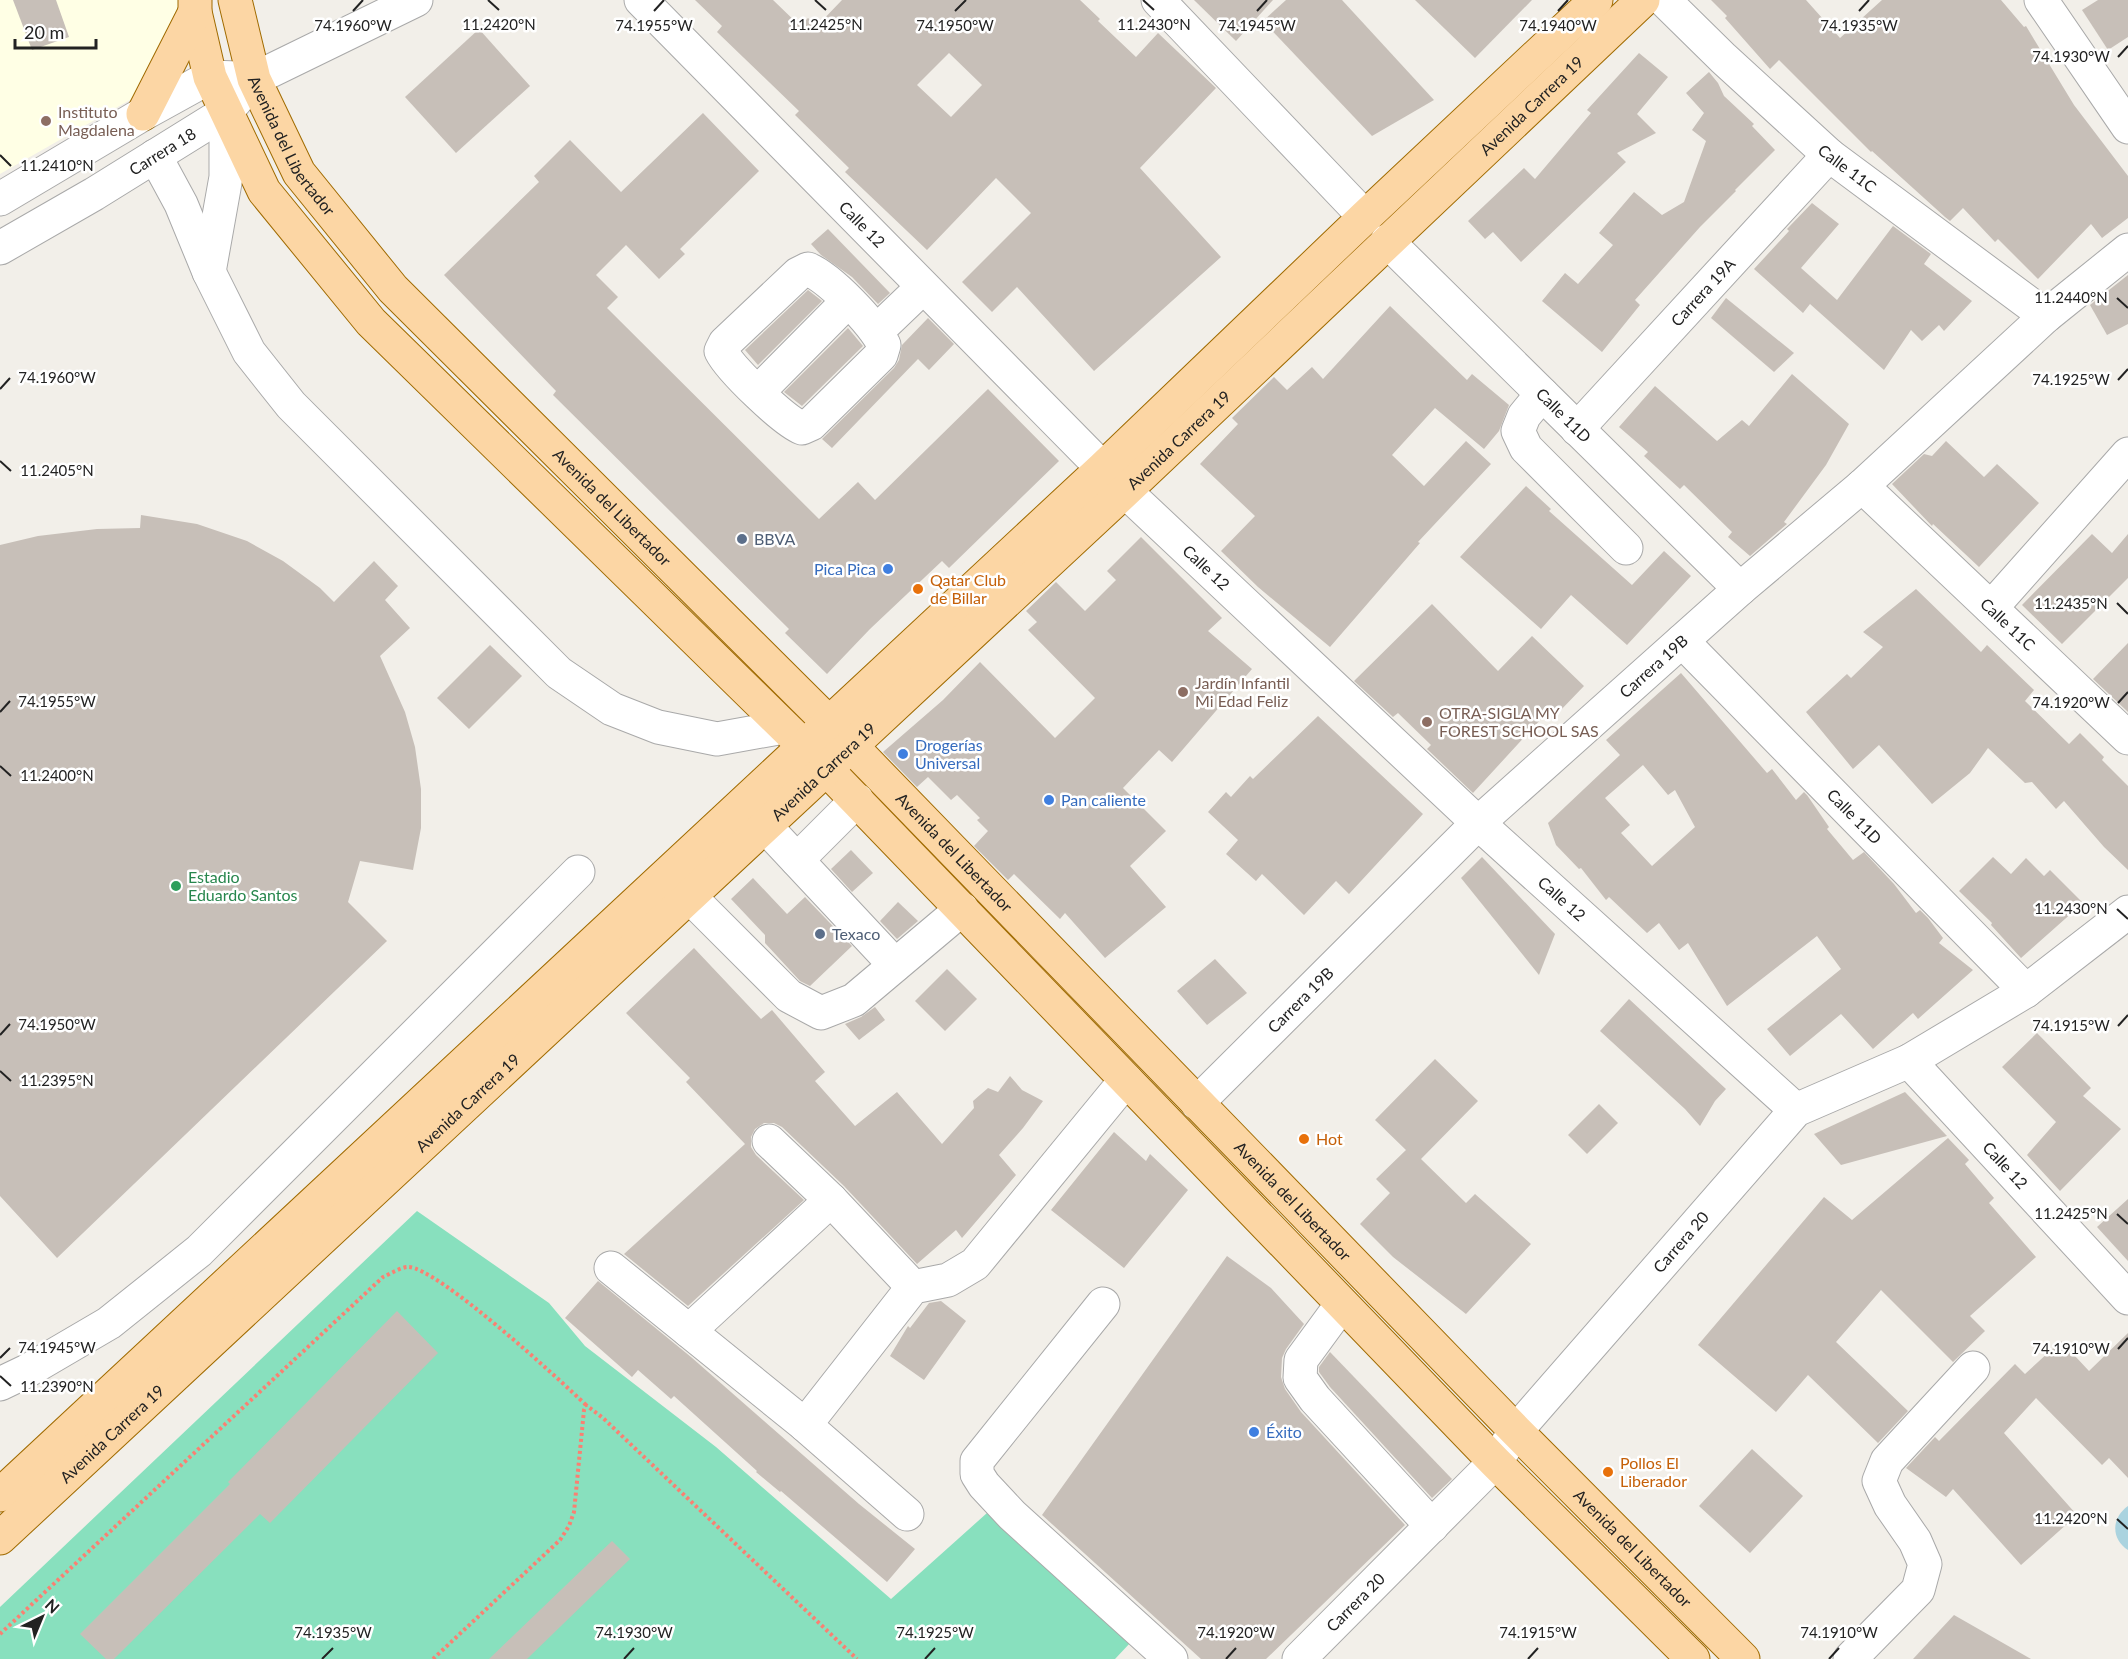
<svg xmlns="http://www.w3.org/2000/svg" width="2128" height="1659" font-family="Lato,sans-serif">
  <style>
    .education { fill: #ffffe5 }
    .pitch { fill: #88e0be }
    .water { fill: #aad3df }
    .building { fill: #c7bfb8; fill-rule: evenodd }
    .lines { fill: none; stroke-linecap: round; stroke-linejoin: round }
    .minor-casing { stroke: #a9a9a9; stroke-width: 35 }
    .major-casing { stroke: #a06b00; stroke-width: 35 }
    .path { stroke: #fa8072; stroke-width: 4; stroke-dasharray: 3 3; stroke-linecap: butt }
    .minor { stroke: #fff; stroke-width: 33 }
    .major { stroke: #fcd6a4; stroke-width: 33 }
    .ticks { fill: none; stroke: #222; stroke-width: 2 }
    .education-dot { fill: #8d6e63; stroke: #fff; stroke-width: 2 }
    .service-dot { fill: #5c6f8a; stroke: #fff; stroke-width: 2 }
    .shop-dot { fill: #3f7fe0; stroke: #fff; stroke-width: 2 }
    .food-dot { fill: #e8710a; stroke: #fff; stroke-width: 2 }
    .leisure-dot { fill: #2e9e5b; stroke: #fff; stroke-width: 2 }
    .labels { text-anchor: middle; stroke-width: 5; stroke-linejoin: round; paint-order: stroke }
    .street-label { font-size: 16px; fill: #222; stroke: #fff }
    .education-label { font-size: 16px; fill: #785e54; stroke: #fff; text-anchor: start }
    .service-label { font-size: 16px; fill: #4e5e75; stroke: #fff; text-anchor: start }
    .shop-label { font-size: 16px; fill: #366cbe; stroke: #fff; text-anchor: start }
    .food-label { font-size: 16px; fill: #c56008; stroke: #fff; text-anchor: start }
    .leisure-label { font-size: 16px; fill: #27864d; stroke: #fff; text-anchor: start }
    .ticks-label { font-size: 15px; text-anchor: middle; fill: #222; stroke: #fff; stroke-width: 5; stroke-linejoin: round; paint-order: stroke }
  </style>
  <rect width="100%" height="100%" fill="#f2efe9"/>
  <path class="education" d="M0 0H178L186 68 0 174Z"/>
  <path class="pitch" d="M417 1211 549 1303 585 1346 716 1447 891 1599 987 1513 1131 1642 1115 1659H0V1607Z"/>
  <path class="water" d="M2128 1506V1550C2111 1539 2111 1518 2128 1506Z"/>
  <g class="building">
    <path d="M13 0H56L69 37 32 50Z"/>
    <path d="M695 0H773L800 26 808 18 817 26 842 0H1080L1100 19 1098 21 1136 57 1158 33 1216 88 1140 168 1221 257 1094 371 1017 287 992 312 962 282 1031 213 996 178 927 250 845 172 849 168 795 115 799 111 717 32 722 26ZM949 53 982 85 951 117 917 85Z"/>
    <path d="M1194 0H1273L1236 41Z"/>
    <path d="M1286 0H1342L1434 100 1372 136 1263 21Z"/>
    <path d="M1415 0H1532L1475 58Z"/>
    <path d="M1711 0H1806L1840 38 1882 0H2001L2024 27 2026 26 2074 105 2128 176V218L2102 238 2091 224 2038 279 1998 239 1995 242 1963 208 1950 221 1945 217 1872 151 1871 152 1779 60 1770 69 1725 18 1727 16Z"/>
    <path d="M2098 0H2128V37L2108 50 2082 10Z"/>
    <path d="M479 29 530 86 456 153 405 97Z"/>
    <path d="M1639 53 1668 77 1637 114 1656 133 1617 153 1626 162 1521 262 1493 232 1485 239 1468 221 1524 168 1535 179 1591 113 1587 110Z"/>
    <path d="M1709 72 1718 83 1724 96 1754 124 1752 126 1775 150 1735 190 1736 191 1700 227 1635 300 1640 305 1602 352 1542 301 1565 273 1578 284 1613 245 1599 233 1634 192 1662 215 1684 202 1706 141 1692 130 1704 113 1686 93Z"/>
    <path d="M703 113 759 171 680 249 685 254 659 279 626 245 596 275 618 297 607 308 819 519 858 482 875 500 988 389 1059 461 949 568 942 561 870 629 827 674 785 633 789 629 553 395 556 391 444 275 539 182 534 176 570 140 621 192Z"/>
    <path d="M1812 203 1839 224 1801 268 1837 300 1893 226 1931 254 1924 264 1972 301 1944 331 1939 325 1922 341 1911 330 1884 370 1810 304 1803 313 1754 269 1789 231 1787 229Z"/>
    <path d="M828 229 890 293 878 304 852 277 821 255 811 244Z"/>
    <path d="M2128 275V324L2107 335 2090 305Z"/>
    <path d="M808 290 822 301 758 365 745 350Z"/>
    <path d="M1726 298 1794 353 1774 372 1711 318Z"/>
    <path d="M1390 306 1467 380 1472 374 1509 405 1499 431 1484 449 1435 408 1392 455 1424 486 1466 441 1491 464 1418 542 1420 543 1330 647 1258 587 1221 551 1255 516 1200 464 1238 424 1232 418 1274 377 1287 390 1312 367 1323 379Z"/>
    <path d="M928 318 954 344 929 370 918 359 832 448 822 439 894 368 899 360 902 345Z"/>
    <path d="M848 328 863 346 802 406 784 392Z"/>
    <path d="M1792 374 1849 424 1826 465 1784 522 1787 524 1750 556 1728 537 1732 532 1684 485 1680 489 1644 456 1648 452 1619 427 1655 386 1717 441 1742 420 1749 426Z"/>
    <path d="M1946 441 1984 477 1997 464 2039 503 1979 567 1933 524 1932 526 1892 484 1924 454 1932 456Z"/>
    <path d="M1526 486 1551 509 1549 511 1632 585 1664 551 1691 576 1627 645 1571 595 1541 629 1460 557Z"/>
    <path d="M141 515 197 524 247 541 283 561 320 588 334 602 374 561 398 586 385 600 410 628 380 656 405 712 415 747 421 789V828L413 870 360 861 348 902 387 941 57 1258 0 1196V545L38 536 97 529 140 528Z"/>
    <path d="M2092 534 2112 553 2128 534V578L2062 644 2022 605Z"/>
    <path d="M1141 537 1222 618 1208 631 1252 669 1172 762 1159 750 1123 788 1166 831 1130 866 1166 907 1105 958 1065 913 1060 919 1014 874 1008 880 974 846 988 831 977 820 980 818 957 795 951 800 928 777 917 787 883 752 943 700 980 662 1055 738 1095 698 1028 630 1037 622 1026 611 1056 582 1085 611 1116 580 1107 571Z"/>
    <path d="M1916 589 1981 652 1987 645 2034 690 2025 701 2069 744 2080 733 2104 757 2102 760 2128 786V870L2104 847 2064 801 2056 809 2032 782 2025 783 1988 748 1970 773 1932 804 1879 745 1853 769 1806 712 1847 674 1851 678 1883 647 1863 632Z"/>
    <path d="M1432 604 1498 671 1532 636 1584 686 1558 713 1552 707 1473 793 1427 749 1431 745 1398 713 1393 717 1354 681Z"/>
    <path d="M2128 643V712L2093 679Z"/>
    <path d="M490 645 522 676 469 729 437 698Z"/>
    <path d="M1681 673 1767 773 1772 769 1796 800 1804 792 1807 795 1829 827 1827 829 1853 860 1864 852 1894 884 1916 913 1920 910 1928 918 1943 938 1939 943 1973 970 1918 1019 1913 1013 1873 1049 1841 1014 1790 1056 1767 1029 1841 969 1817 936 1727 1006 1688 943 1679 950 1659 923 1647 933 1609 897 1606 900 1581 868 1579 869 1556 845 1548 823 1620 755 1606 740ZM1643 765 1668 795 1675 790 1695 827 1652 866 1621 833 1630 825 1605 798Z"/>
    <path d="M1318 716 1423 814 1349 894 1336 881 1304 915 1262 874 1256 881 1226 854 1238 840 1208 812 1226 792 1231 797 1250 776 1253 779Z"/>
    <path d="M851 850 873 873 852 892 831 869Z"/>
    <path d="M1482 857 1555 934 1539 975 1461 878Z"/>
    <path d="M1993 857 2011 874 2026 858 2044 876 2050 870 2083 903 2021 958 1991 925 1992 923 1959 891Z"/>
    <path d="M753 878 787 914 805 897 852 946 810 986 800 981 765 943V935L731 899Z"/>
    <path d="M898 902 918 921 897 939 880 921Z"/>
    <path d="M694 948 761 1019 772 1010 825 1072 815 1081 855 1126 897 1092 942 1144 974 1108 973 1101 988 1088 998 1092 1010 1076 1022 1090 1043 1101 1023 1128 999 1155 1016 1175 962 1238 956 1230 917 1264 844 1186 782 1127 774 1123H764L755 1129 751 1137V1147L756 1155 804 1200 688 1306 624 1254 745 1144 686 1082 690 1078 626 1013Z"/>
    <path d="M1215 959 1247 993 1207 1025 1177 991Z"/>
    <path d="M947 969 977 999 945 1031 915 1001Z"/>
    <path d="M1629 999 1726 1089 1715 1101 1700 1126 1685 1109 1600 1031Z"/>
    <path d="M875 1007 885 1020 859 1040 845 1024 861 1017Z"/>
    <path d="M2037 1033 2091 1088 2083 1096 2121 1129 2060 1191 2027 1155 2056 1122 2002 1067Z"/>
    <path d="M1435 1059 1478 1101 1421 1159 1466 1203 1475 1194 1531 1244 1466 1314 1393 1257 1360 1224 1390 1193 1376 1179 1406 1150 1375 1120Z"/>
    <path d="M1905 1092 1947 1136 1841 1165 1814 1134Z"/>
    <path d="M1599 1104 1618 1123 1587 1154 1568 1135Z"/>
    <path d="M1114 1132 1146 1161 1150 1154 1188 1190 1124 1268 1051 1210Z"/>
    <path d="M1948 1138 1969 1160 1965 1164 1994 1198 1989 1203 2036 1257 1970 1316 1985 1331 1953 1362 1881 1290 1836 1342 1908 1411 1878 1443 1808 1375 1776 1412 1698 1345 1824 1197 1852 1220Z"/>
    <path d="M2128 1199V1261L2097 1227Z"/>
    <path d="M1227 1256 1271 1288 1304 1324 1286 1349 1282 1358 1281 1377 1285 1389 1301 1412 1405 1525 1266 1659H1201L1042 1515Z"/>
    <path d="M598 1281 691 1357 859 1504 915 1549 887 1582 781 1491 780 1492 756 1472 757 1471 674 1396 671 1399 638 1370 632 1377 565 1318Z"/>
    <path d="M941 1301 966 1321 924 1380 890 1356 908 1326 910 1328 929 1303Z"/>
    <path d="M397 1311 438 1353 270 1523 260 1514 114 1659H106L80 1634 230 1484 228 1482Z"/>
    <path d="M2128 1333V1478L2109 1458 2102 1465 2036 1398 2004 1433 2077 1515 2021 1565 1953 1489 1946 1497 1906 1468 1935 1437 1939 1441 2015 1364 2025 1374 2061 1341 2089 1371Z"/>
    <path d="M1330 1352 1452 1479 1432 1498 1330 1387 1319 1372V1367Z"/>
    <path d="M1752 1449 1803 1496 1750 1553 1699 1506Z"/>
    <path d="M612 1541 630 1559 527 1659H489Z"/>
    <path d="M1954 1615 2031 1659H1913Z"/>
  </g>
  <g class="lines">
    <g class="minor-casing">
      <g id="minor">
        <path id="s1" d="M641 0 1125 491 1478 823 1796 1110"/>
        <path d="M1158 0 1365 217"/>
        <path id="s2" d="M1664 0 1723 58 1829 155 2046 316"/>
        <path d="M2041 0 2128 127"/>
        <path d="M155 156 181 204 209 272 249 352 291 405 559 673 612 709 658 727 717 739 784 727"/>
        <path d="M0 199 143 114 210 77 237 78"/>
        <path id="s3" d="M1387 241 1740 589"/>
        <path id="s4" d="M0 248 94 194 226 112 254 79 416 0"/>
        <path d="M808 269C831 279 873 323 884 345L881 355 811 424 802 428C784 421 730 369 721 351L725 343 798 274Z"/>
        <path d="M209 272 226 177V112"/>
        <path d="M877 331 923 287"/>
        <path d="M758 392 848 301"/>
        <path d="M1542 394 1524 416 1518 431 1526 448 1626 548"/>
        <path id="s5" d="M1577 429 1829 155"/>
        <path id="s6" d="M1862 486 2128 738"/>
        <path d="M1991 608 2128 454"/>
        <path id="s7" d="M1682 641 2026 991"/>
        <path d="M765 826 895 965"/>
        <path d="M797 860 857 800"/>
        <path d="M689 896 789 996 821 1013 854 1000 962 909"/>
        <path id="s8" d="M1909 1061 2128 1298"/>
        <path id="s9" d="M1197 1103 1478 823 1740 589 1862 486 2046 316 2128 250"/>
        <path d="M769 1141 831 1200 913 1287"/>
        <path d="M611 1268 805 1425 907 1514"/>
        <path d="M1103 1304 977 1461V1474L984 1485 1012 1515 1171 1659"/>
        <path d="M1342 1304 1301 1360 1300 1378 1315 1399 1432 1526"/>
        <path d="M689 1331 831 1200"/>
        <path d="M0 1384 27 1371 109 1323 199 1251 578 872"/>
        <path d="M805 1425 913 1287 948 1280 975 1264 1126 1080"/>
        <path id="s10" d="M1299 1659 1495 1462 1516 1431 1796 1110 1909 1061 2026 991 2128 912"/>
        <path d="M1850 1659 1918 1590 1925 1564 1915 1541 1890 1505 1879 1481 1887 1461 1973 1368"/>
      </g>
    </g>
    <g class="major-casing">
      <g id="major">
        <path d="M195 0V12L210 77 264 191 371 322 804 746 1495 1462 1693 1659"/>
        <path id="s11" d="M235 0 254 79 299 173 393 289 829 723 1516 1431 1743 1659"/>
        <path d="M143 114 195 12"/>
        <path d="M0 1495 1103 468 1365 217 1596 0"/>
        <path id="s12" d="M0 1538 1125 491 1643 0"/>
      </g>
    </g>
    <g class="path">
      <path d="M0 1634 383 1277C390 1274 401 1267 408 1267 437 1267 560 1380 586 1405"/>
      <path d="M433 1659 560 1540 569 1526 574 1512 584 1410 586 1405 603 1418 857 1659"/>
    </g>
    <use href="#minor" class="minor"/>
    <use href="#major" class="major"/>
  </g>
  <path class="ticks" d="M488 0 499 10M815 0 826 10M1143 0 1154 10M353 11 363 0M654 11 664 0M955 11 966 0M1257 11 1267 0M1558 11 1568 0M1859 11 1869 0M2118 57 2128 46M0 155 11 166M2117 298 2128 308M2118 380 2128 369M0 389 10 378M0 461 11 471M2117 603 2128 614M2118 703 2128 692M0 712 10 701M0 766 11 776M2117 909 2128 919M2118 1026 2128 1015M0 1035 10 1024M0 1071 11 1081M2117 1214 2128 1224M2118 1349 2128 1338M0 1358 10 1348M0 1376 11 1386M2117 1519 2128 1529M322 1659 333 1648M624 1659 634 1648M925 1659 935 1648M1226 1659 1236 1648M1528 1659 1538 1648M1829 1659 1839 1648"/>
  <g class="education-dot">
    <circle cx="46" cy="121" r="6"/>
    <circle cx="1183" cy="692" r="6"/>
    <circle cx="1427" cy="722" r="6"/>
  </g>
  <g class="service-dot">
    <circle cx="742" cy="539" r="6"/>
    <circle cx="820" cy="934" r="6"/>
  </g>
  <g class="shop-dot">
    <circle cx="888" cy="569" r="6"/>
    <circle cx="903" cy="754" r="6"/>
    <circle cx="1049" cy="800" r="6"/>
    <circle cx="1254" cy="1432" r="6"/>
  </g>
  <g class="food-dot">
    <circle cx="918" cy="589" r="6"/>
    <circle cx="1304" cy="1139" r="6"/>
    <circle cx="1608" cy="1472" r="6"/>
  </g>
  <circle class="leisure-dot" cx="176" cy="886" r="6"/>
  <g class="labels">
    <g class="street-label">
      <text dy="6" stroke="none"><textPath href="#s12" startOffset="2097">Avenida Carrera 19</textPath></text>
      <text dy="6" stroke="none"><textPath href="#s11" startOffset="158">Avenida del Libertador</textPath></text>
      <text dy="6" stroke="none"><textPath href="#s4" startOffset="189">Carrera 18</textPath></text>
      <text dy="6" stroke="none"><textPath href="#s2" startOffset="249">Calle 11C</textPath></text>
      <text dy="6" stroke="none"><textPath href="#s1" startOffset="315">Calle 12</textPath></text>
      <text dy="6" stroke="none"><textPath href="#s5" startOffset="186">Carrera 19A</textPath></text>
      <text dy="6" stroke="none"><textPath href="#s3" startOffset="248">Calle 11D</textPath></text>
      <text dy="6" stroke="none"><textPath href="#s12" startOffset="1611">Avenida Carrera 19</textPath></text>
      <text dy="6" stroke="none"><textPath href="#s11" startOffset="644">Avenida del Libertador</textPath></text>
      <text dy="6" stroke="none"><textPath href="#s1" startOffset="801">Calle 12</textPath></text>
      <text dy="6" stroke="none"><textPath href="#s6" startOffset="201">Calle 11C</textPath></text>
      <text dy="6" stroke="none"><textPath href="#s9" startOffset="632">Carrera 19B</textPath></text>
      <text dy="6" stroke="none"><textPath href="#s12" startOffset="1125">Avenida Carrera 19</textPath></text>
      <text dy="6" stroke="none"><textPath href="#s7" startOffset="246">Calle 11D</textPath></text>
      <text dy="6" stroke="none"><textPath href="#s11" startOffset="1130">Avenida del Libertador</textPath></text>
      <text dy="6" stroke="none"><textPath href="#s1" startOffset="1287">Calle 12</textPath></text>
      <text dy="6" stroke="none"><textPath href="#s9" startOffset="146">Carrera 19B</textPath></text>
      <text dy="6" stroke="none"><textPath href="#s12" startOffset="639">Avenida Carrera 19</textPath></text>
      <text dy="6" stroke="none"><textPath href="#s8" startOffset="142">Calle 12</textPath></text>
      <text dy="6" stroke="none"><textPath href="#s11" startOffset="1616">Avenida del Libertador</textPath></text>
      <text dy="6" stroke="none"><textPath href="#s10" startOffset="566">Carrera 20</textPath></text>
      <text dy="6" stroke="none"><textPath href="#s12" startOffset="153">Avenida Carrera 19</textPath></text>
      <text dy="6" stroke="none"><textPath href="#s11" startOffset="2102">Avenida del Libertador</textPath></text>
      <text dy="6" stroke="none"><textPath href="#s10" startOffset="80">Carrera 20</textPath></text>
    </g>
    <g class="education-label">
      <text x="58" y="118">Instituto<tspan x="58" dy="18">Magdalena</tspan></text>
      <text x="1195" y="689">Jardín Infantil<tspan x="1195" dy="18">Mi Edad Feliz</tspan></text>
      <text x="1439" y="719">OTRA-SIGLA MY<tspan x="1439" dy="18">FOREST SCHOOL SAS</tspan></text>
    </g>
    <g class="service-label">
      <text x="754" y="545">BBVA</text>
      <text x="832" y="940">Texaco</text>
    </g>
    <g class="shop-label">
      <text x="876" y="575" text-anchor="end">Pica Pica</text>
      <text x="915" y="751">Drogerías<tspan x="915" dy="18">Universal</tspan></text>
      <text x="1061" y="806">Pan caliente</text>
      <text x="1266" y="1438">Éxito</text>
    </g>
    <g class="food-label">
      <text x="930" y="586">Qatar Club<tspan x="930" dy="18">de Billar</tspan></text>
      <text x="1316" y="1145">Hot</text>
      <text x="1620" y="1469">Pollos El<tspan x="1620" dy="18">Liberador</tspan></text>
    </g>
    <g class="leisure-label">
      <text x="188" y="883">Estadio<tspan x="188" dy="18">Eduardo Santos</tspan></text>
    </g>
  </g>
  <g class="ticks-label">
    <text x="499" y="30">11.2420°N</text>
    <text x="826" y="30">11.2425°N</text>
    <text x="1154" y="30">11.2430°N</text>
    <text x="353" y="31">74.1960°W</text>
    <text x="654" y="31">74.1955°W</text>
    <text x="955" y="31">74.1950°W</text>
    <text x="1558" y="31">74.1940°W</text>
    <text x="1859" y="31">74.1935°W</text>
    <text x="1257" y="31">74.1945°W</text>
    <text x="2071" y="62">74.1930°W</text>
    <text x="57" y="171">11.2410°N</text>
    <text x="2071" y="303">11.2440°N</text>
    <text x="57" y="383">74.1960°W</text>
    <text x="2071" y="385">74.1925°W</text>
    <text x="57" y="476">11.2405°N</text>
    <text x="2071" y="609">11.2435°N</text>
    <text x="57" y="707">74.1955°W</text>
    <text x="2071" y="708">74.1920°W</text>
    <text x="57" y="781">11.2400°N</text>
    <text x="2071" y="914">11.2430°N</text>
    <text x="57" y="1030">74.1950°W</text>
    <text x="2071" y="1031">74.1915°W</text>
    <text x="57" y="1086">11.2395°N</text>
    <text x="2071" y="1219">11.2425°N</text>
    <text x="57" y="1353">74.1945°W</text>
    <text x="2071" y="1354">74.1910°W</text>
    <text x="57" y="1392">11.2390°N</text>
    <text x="2071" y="1524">11.2420°N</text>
    <text x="333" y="1638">74.1935°W</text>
    <text x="634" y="1638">74.1930°W</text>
    <text x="935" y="1638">74.1925°W</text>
    <text x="1236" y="1638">74.1920°W</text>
    <text x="1538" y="1638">74.1915°W</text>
    <text x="1839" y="1638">74.1910°W</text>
  </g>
  <g transform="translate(42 1617) rotate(43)" stroke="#ffffff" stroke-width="4.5" paint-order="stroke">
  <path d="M0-4.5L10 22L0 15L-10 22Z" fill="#222222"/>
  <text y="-9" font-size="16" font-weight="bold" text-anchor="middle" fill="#222222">N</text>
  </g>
  <path d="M15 39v9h81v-9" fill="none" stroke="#222222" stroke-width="3"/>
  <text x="24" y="39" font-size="18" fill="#222222" stroke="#ffffff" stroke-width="4.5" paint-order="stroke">20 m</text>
</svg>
